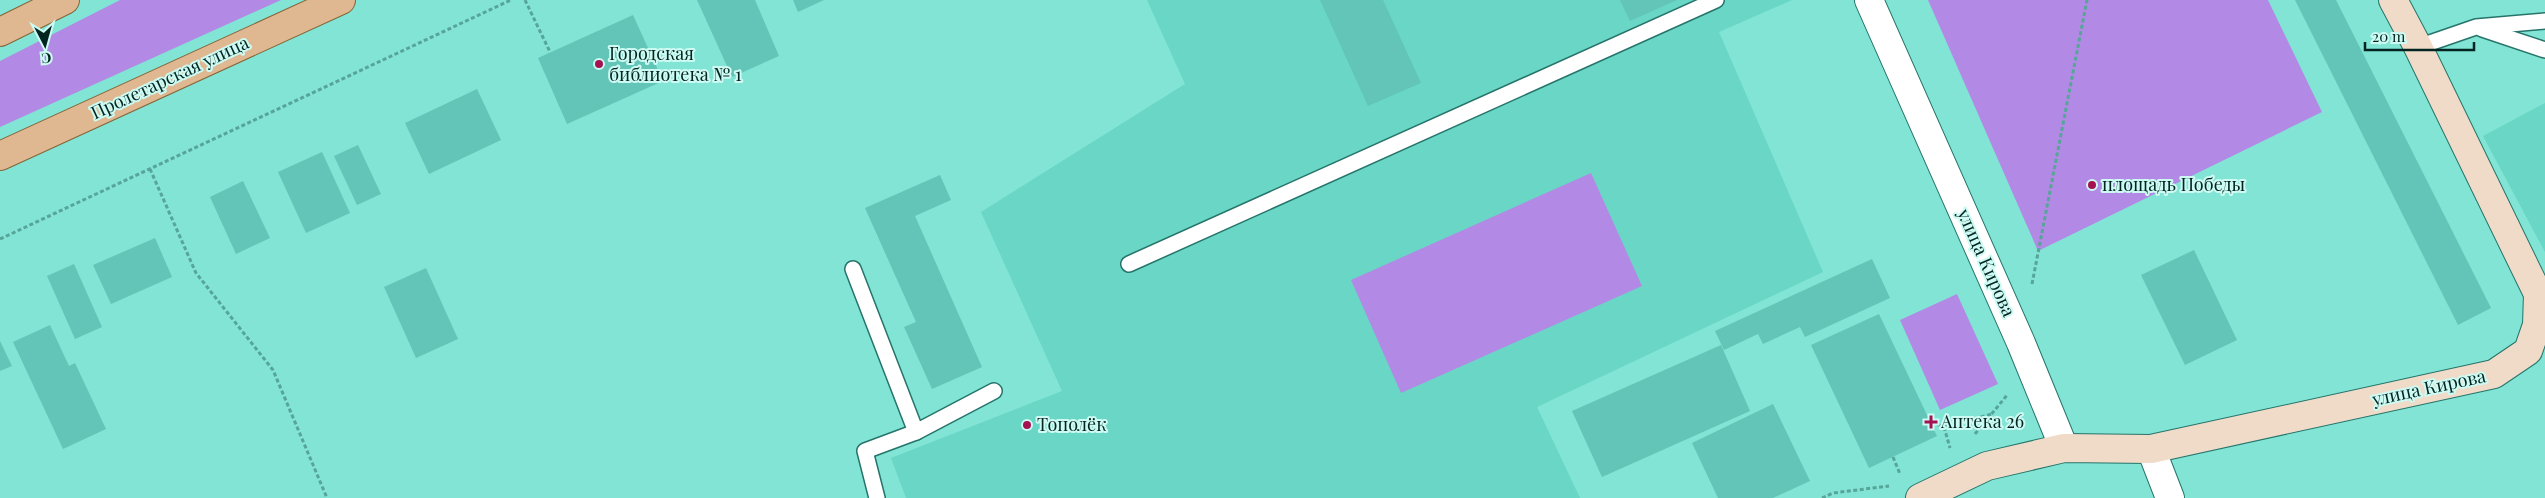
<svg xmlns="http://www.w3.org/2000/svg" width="2545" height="498" font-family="'Playfair Display',serif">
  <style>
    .built { fill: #69d6c6 }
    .green { fill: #b28ae5 }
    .building { fill: #62c5b7 }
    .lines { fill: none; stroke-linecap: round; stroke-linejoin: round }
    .lane-casing { stroke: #26746a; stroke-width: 18 }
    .street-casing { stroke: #26746a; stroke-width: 30 }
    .secondary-casing { stroke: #26746a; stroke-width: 30 }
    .primary-casing { stroke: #846539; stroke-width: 30 }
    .path { stroke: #57a499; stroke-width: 3; stroke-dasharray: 4 2.5; stroke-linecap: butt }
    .lane { stroke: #fff; stroke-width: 15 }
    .street { stroke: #fff; stroke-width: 28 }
    .secondary { stroke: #efdbc8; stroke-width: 28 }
    .primary { stroke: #dfb891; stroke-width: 28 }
    .poi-dot { fill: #a41251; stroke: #cdfbf3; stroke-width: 2 }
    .labels { text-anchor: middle; stroke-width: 4; stroke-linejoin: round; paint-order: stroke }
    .poi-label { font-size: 18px; fill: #032420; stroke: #cdfbf3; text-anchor: start }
    .street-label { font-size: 18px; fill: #032420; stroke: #cdfbf3 }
  </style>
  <rect width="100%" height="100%" fill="#81e4d5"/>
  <g class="built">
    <path d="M1147 0H1792L1719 32 1823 272 1537 407 1580 498H906L891 458 1062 391 981 212 1185 84Z"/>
    <path d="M2545 103V252L2483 136Z"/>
  </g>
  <g class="green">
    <path d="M120 0H281L0 127V61Z"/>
    <path d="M1928 0H2268L2322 112 2038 251Z"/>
    <path d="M1591 173 1642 286 1401 393 1351 280Z"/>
    <path d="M1957 294 1998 384 1940 410 1900 320Z"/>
  </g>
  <g class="building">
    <path d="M697 0H755L779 56 732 77Z"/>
    <path d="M793 0H824L798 12Z"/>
    <path d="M1320 0H1383L1421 83 1368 106Z"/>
    <path d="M1620 0H1677L1630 21Z"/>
    <path d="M2295 0H2336L2491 308 2458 325Z"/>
    <path d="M633 15 663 81 567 124 538 58Z"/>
    <path d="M477 89 501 140 429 174 405 123Z"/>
    <path d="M358 145 381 194 357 205 334 156Z"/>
    <path d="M322 152 350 213 306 233 278 172Z"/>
    <path d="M940 175 951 200 915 216 982 367 932 389 904 327 916 322 865 208Z"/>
    <path d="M243 181 270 238 236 254 210 197Z"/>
    <path d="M155 238 172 277 111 304 93 265Z"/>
    <path d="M2194 250 2237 340 2185 365 2141 275Z"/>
    <path d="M1872 259 1890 298 1805 337 1800 327 1763 344 1758 334 1724 350 1715 331Z"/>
    <path d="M74 264 102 327 75 339 47 276Z"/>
    <path d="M426 268 458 339 416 358 384 287Z"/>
    <path d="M1879 314 1937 436 1869 468 1811 345Z"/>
    <path d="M50 325 69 366 75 363 106 429 63 449 13 342Z"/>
    <path d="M0 341 12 366 0 371Z"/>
    <path d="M1721 345 1750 411 1602 477 1572 411Z"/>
    <path d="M1773 404 1810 481 1773 498H1718L1692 443Z"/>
  </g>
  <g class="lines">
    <g class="lane-casing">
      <g id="lane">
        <path d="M2482 29 2545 50"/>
        <path d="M2418 47 2476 27 2545 21"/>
        <path d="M1129 264 1716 0"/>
        <path d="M853 269 916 432"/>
        <path d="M877 498 865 451 916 432 994 391"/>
      </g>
    </g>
    <g class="street-casing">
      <g id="street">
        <path d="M1869 0 2021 343 2064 448"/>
        <path d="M2151 449 2170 498"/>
      </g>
    </g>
    <g class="secondary-casing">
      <path id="secondary" d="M1920 498 1987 466 2064 448 2151 449 2494 374 2528 351 2537 325 2538 294 2418 47 2393 0"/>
    </g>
    <g class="primary-casing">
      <g id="primary">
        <path d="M0 32 65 0"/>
        <path d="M0 156 341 0"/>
      </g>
    </g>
    <g class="path">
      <path d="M525 0 550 52"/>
      <path d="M150 169 196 273 273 370 327 498"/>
      <path d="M0 239 511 0"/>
      <path d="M2032 284 2087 0"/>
      <path d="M1931 422 1944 427 1992 414"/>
      <path d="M1944 427 1950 448"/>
      <path d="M1975 434 2008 394"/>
      <path d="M1893 457 1900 474"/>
      <path d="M1822 498 1833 493 1889 486"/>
    </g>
    <use href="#lane" class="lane"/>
    <use href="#street" class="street"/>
    <use href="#secondary" class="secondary"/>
    <use href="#primary" class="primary"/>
  </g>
  <g class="poi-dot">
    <circle cx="599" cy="64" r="5"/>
    <circle cx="2092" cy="185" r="5"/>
    <path d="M1928.5 414.5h5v5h5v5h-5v5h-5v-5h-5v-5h5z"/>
    <circle cx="1027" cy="425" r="5"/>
  </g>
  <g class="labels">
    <g class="poi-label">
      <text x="609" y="60">Городская<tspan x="609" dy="21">библиотека № 1</tspan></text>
      <text x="2102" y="191">площадь Победы</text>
      <text x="1941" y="428">Аптека 26</text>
      <text x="1037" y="431">Тополёк</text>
    </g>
    <g class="street-label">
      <text transform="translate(170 78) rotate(-25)" y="6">Пролетарская улица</text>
      <text transform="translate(1986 263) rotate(66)" y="6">улица Кирова</text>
      <text transform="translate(2429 388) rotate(-12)" y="6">улица Кирова</text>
    </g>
  </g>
  <g transform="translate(45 45) rotate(174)" stroke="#cdfbf3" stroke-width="4" paint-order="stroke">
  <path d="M0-4L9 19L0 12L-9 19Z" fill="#032420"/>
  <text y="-8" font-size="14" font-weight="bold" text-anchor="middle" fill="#032420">С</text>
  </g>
  <path d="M2365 42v8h109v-8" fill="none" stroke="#032420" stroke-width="2.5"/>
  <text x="2372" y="42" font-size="15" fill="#032420" stroke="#cdfbf3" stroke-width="4" paint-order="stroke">20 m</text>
</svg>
